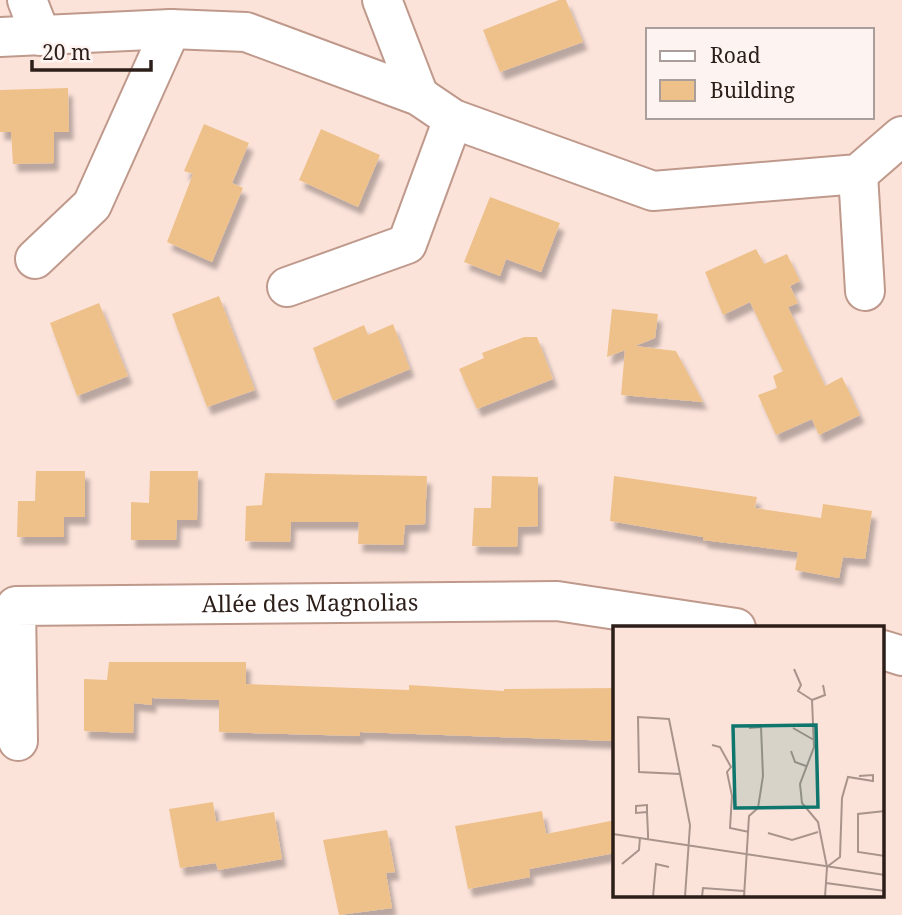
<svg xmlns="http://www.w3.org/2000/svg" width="902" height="915" font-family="'Noto Serif',serif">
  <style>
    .building { fill: #eec18b; filter: url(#shadow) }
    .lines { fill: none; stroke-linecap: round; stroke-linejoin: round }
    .minor-casing { stroke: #bf998b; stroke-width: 42 }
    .minor { stroke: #fff; stroke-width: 38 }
    .labels { text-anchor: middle; stroke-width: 7; stroke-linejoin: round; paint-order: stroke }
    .street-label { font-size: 23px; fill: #2c1e18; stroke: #fdf4f1 }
    .inset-road { fill: none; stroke: #a9948c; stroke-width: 2 }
    .view { fill: #0f766e; fill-opacity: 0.15; stroke: #0f766e; stroke-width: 3.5 }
    .inset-edge { fill: none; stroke: #2c1e18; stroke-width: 3.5 }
  </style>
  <defs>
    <filter id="shadow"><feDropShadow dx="4.5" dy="8" stdDeviation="2" flood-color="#0004"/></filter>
  </defs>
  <rect width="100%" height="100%" fill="#fce3da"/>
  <g class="building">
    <path d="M559 0H566L583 42 500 72 483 30Z"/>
    <path d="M68 88 69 132H54V163L13 164 11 132H0V90Z"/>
    <path d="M204 124 249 143 232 183 243 188 212 262 167 242 193 174 184 171Z"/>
    <path d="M321 129 380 155 358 207 299 180Z"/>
    <path d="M490 197 560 223 541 272 506 259 500 276 464 262Z"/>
    <path d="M756 249 764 264 787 254 800 281 790 286 798 303 788 307 825 386 842 377 860 415 819 435 812 419 776 435 758 395 777 388 773 376 783 371 750 302 723 315 705 272Z"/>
    <path d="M219 296 255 390 207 407 172 314Z"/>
    <path d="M99 303 128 376 77 396 50 323Z"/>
    <path d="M612 309 658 314 655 338 635 346 676 351 703 402 621 395 625 350 607 357Z"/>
    <path d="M393 324 410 369 333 401 313 348 364 325 368 335Z"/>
    <path d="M524 337H537L553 379 477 409 459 369 484 358 482 353Z"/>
    <path d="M36 471H85V517H64V537H17L18 501H35Z"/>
    <path d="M150 471H198L197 520H177L176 540H131V502L149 503Z"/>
    <path d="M265 473 427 476 425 524 405 525 403 545 358 544 359 522H291L290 542 245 541 246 506 262 505Z"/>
    <path d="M492 476 538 477V526L518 527 517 547 472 546 474 508H491Z"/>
    <path d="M614 476 757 497 755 508 821 518 823 504 872 511 865 559 843 557 839 578 795 570 798 552 703 540V537L610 521Z"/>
    <path d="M109 662H246V684L409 690V685L504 691V689L615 688V741L360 732V736L219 732V700L152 698V705L134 703 133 733 84 731V679L107 680Z"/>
    <path d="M213 802 216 822 274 812 282 859 218 870 216 863 180 868 169 809Z"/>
    <path d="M542 811 546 834 615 820V853L529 869 530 877 468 889 455 826Z"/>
    <path d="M387 830 395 872 386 873 392 908 339 915 323 840Z"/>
  </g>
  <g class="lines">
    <g class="minor-casing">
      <g id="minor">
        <path d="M27 0 41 36"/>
        <path d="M382 0 419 96"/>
        <path d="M0 37 171 29 246 32 419 96 453 119 653 191 858 174 902 136"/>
        <path d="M858 174 865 291"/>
        <path d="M35 259 92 205 171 29"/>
        <path d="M287 287 407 244 453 119"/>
        <path d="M883 650 902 656"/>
        <path id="s1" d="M18 741 16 606 557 601 736 628"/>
      </g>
    </g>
    <use href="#minor" class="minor"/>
  </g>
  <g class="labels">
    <g class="street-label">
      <text dy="8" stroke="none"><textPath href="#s1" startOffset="429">Allée des Magnolias</textPath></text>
    </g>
  </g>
  <g transform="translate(613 626)">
    <rect width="271" height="271" fill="#fce3da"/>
    <path class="inset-road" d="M181 43 188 59 185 65 199 74 201 121 187 158 189 177 205 196 214 241 212 271M199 74 212 69 210 59M180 102 201 114M99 119 107 121 118 141 114 146 119 170 117 202 136 206M178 125 182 136 193 140M67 148 56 93 25 91 26 146 67 148 77 199 72 271M272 185 245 188V226L272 230M34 186 23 187V180L34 179V186L35 208V213M155 207 179 214 205 206M0 208 272 249M9 238 26 224 27 211M215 240 227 231 229 172 235 151 260 155V149L246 150M213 257 272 265M40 271 43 238 56 241M89 271 90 262 131 265M131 271 136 190 145 182 150 150 148 101 136 102"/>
    <path class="view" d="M203 99 205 181 122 182 120 100Z"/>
    <rect width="271" height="271" class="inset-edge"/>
  </g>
  <rect x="646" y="28" width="228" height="91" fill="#fdf4f1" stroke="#a99e9a" stroke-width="2"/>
  <rect x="660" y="51" width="35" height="10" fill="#ffffff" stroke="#a99e9a" stroke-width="2"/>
  <text x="710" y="63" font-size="21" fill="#2c1e18">Road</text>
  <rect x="660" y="80" width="35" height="21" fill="#eec18b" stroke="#a99e9a" stroke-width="2"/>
  <text x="710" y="98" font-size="21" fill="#2c1e18">Building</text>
  <path d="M32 60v10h119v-10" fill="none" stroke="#2c1e18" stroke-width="3.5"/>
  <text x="42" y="60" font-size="21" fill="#2c1e18" stroke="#fdf4f1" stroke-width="5" paint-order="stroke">20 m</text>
</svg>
